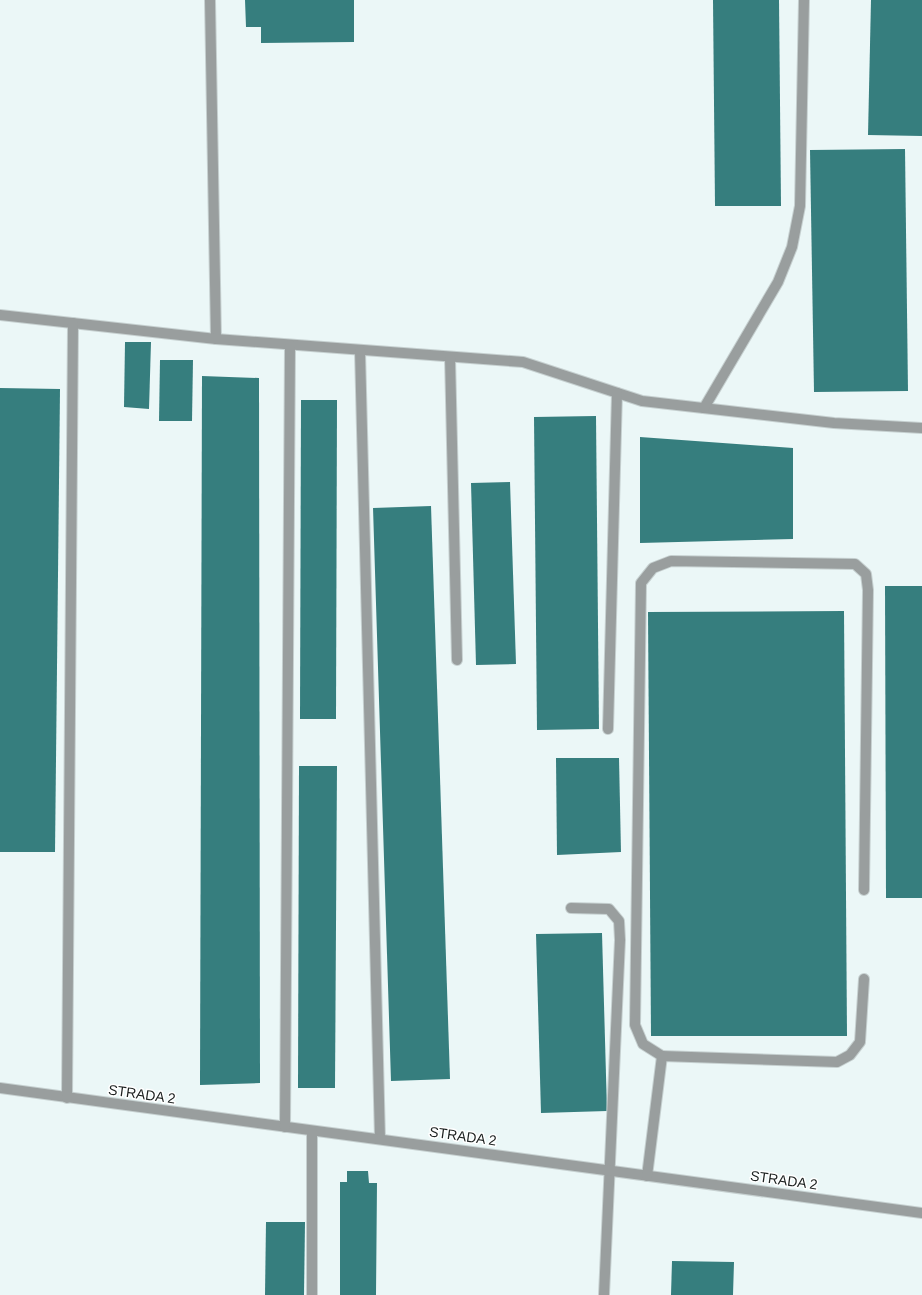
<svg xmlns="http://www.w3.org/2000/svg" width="922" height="1295" font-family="Arial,sans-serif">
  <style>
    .building { fill: #367e7e }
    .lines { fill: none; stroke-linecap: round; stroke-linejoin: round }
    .service-casing { stroke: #c6d0d0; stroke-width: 12 }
    .service { stroke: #999e9e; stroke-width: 10 }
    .labels { text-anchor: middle; stroke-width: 3; stroke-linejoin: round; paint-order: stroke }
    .street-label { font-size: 14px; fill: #1c2120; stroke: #fff }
  </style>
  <rect width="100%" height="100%" fill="#ebf7f7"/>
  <g class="building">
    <path d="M245 0H354V42L261 43V27H246Z"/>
    <path d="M713 0H779L781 206H715Z"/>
    <path d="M871 0H922V136L868 135Z"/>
    <path d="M905 149 908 391 814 392 810 150Z"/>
    <path d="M125 342H151L149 409 124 407Z"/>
    <path d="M160 360H193L192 421H159Z"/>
    <path d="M202 376 259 378 260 1083 200 1085Z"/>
    <path d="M0 388 60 389 55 852H0Z"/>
    <path d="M301 400H337L336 719H300Z"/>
    <path d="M596 416 599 729 537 730 534 417Z"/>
    <path d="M640 437 793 448V539L640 543Z"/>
    <path d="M510 482 516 664 476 665 471 483Z"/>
    <path d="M431 506 450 1079 391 1081 373 508Z"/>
    <path d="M885 586H922V898H886Z"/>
    <path d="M844 611 847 1036H651L648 612Z"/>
    <path d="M556 758H619L621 852 557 855Z"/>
    <path d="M299 766H337L335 1088H298Z"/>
    <path d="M602 933 607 1111 541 1113 536 934Z"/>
    <path d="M347 1171H368L369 1183H377L376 1295H340V1182H347Z"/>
    <path d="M266 1222H305L304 1295H265Z"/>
    <path d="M672 1261 734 1262 733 1295H671Z"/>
  </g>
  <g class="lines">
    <g class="service-casing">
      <g id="service">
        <path d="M210 0 216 339"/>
        <path d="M0 315 216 339 523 362 642 401 834 423 922 428"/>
        <path d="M360 351 380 1139"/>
        <path d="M450 357 457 660"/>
        <path d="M704 408 778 282 792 247 800 206 804 0"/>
        <path d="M608 729 617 393"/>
        <path d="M571 908 609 909 619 921 620 940 604 1295"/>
        <path d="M662 1056 643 1044 635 1025 641 583 653 568 671 561 855 564 866 574 868 590 864 890"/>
        <path d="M0 1088 922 1213"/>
        <path d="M67 1098 73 323"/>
        <path d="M285 1127 290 345"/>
        <path d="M647 1176 662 1056 837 1062 850 1055 860 1042 864 979"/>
        <path d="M312 1295V1131"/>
      </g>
    </g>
    <use href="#service" class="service"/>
  </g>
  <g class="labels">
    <g class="street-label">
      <text transform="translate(142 1094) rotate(8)" y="5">STRADA 2</text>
      <text transform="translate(463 1136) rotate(8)" y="5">STRADA 2</text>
      <text transform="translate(784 1180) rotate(8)" y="5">STRADA 2</text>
    </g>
  </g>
</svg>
